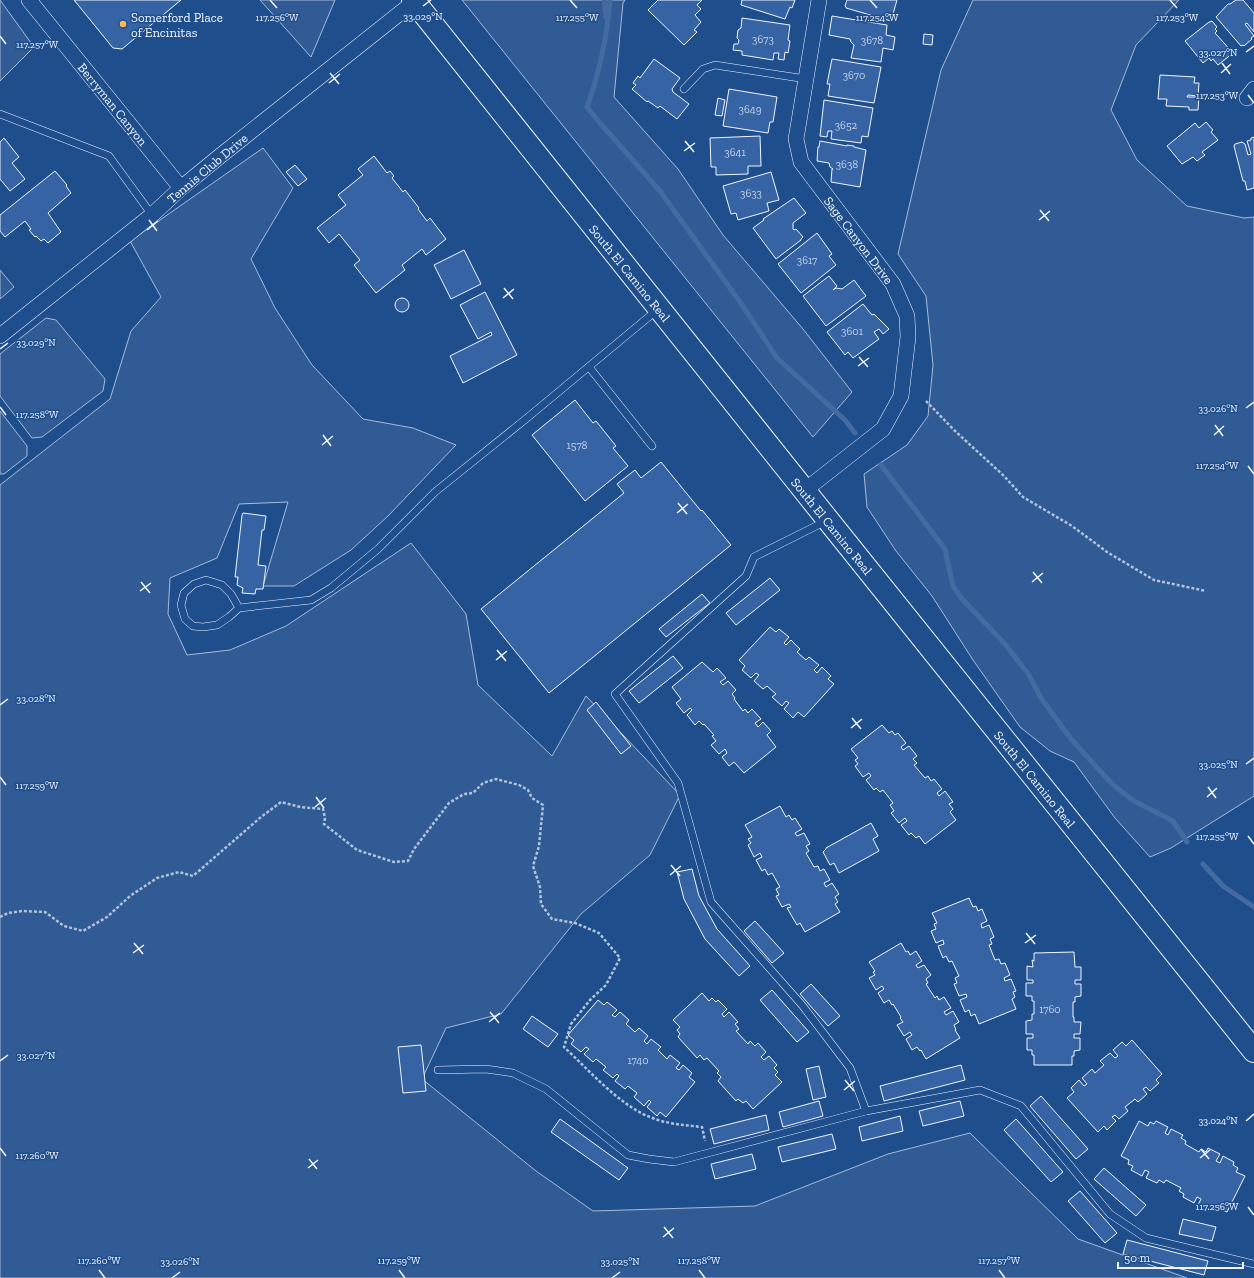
<svg xmlns="http://www.w3.org/2000/svg" width="1254" height="1278" font-family="'Zilla Slab',serif">
  <style>
    .built { fill: #305b95; stroke: #a8bbd7 }
    .lines { fill: none; stroke-linecap: round; stroke-linejoin: round }
    .stream { stroke: #446ba0; stroke-width: 5 }
    .building { fill: #3563a3; stroke: #f2f6ff }
    .lane-casing { stroke: #f2f6ff; stroke-width: 8 }
    .street-casing { stroke: #f2f6ff; stroke-width: 16 }
    .primary-casing { stroke: #f2f6ff; stroke-width: 24 }
    .path { stroke: #b3c4dc; stroke-width: 2.5; stroke-dasharray: 3 2; stroke-linecap: butt }
    .lane { stroke: #1f4e8c; stroke-width: 7 }
    .street { stroke: #1f4e8c; stroke-width: 15 }
    .primary { stroke: #1f4e8c; stroke-width: 22 }
    .ticks { fill: none; stroke: #f2f6ff; stroke-width: 1.5 }
    .poi-dot { fill: #ffb74d; stroke: #1f4e8c; stroke-width: 1.5 }
    .labels { text-anchor: middle; stroke-width: 3; stroke-linejoin: round; paint-order: stroke }
    .number-label { font-size: 11px; fill: #c3d1e8 }
    .poi-label { font-size: 13px; fill: #f2f6ff; stroke: #1f4e8c; text-anchor: start }
    .street-label { font-size: 13px; fill: #f2f6ff; stroke: #1f4e8c }
    .ticks-label { font-size: 10px; text-anchor: middle; fill: #f2f6ff; stroke: #1f4e8c; stroke-width: 3; stroke-linejoin: round; paint-order: stroke }
  </style>
  <rect width="100%" height="100%" fill="#1f4e8c"/>
  <g class="built">
    <path d="M0 0 34 47 0 81Z"/>
    <path d="M260 0H335L311 57Z"/>
    <path d="M462 0H625L623 3 614 97 678 169 723 235 803 329 852 392 813 437Z"/>
    <path d="M973 0H1179L1136 45 1111 110 1137 160 1187 206 1244 218 1254 217V796L1171 848 1150 857 1115 818 1074 762 1050 751 1020 727 973 660 932 596 896 551 867 507 864 474 907 445 928 416 933 365 926 296 898 254 941 70Z"/>
    <path d="M263 148 293 188 251 259 275 308 312 365 363 419 413 428 456 445 388 516 351 550 294 586H263L288 502 239 504 217 558 170 578 168 614 187 655 230 650 286 626 411 543 466 614 478 685 552 756 586 696 680 795 650 855 581 914 501 1014 446 1028 422 1079 536 1171 593 1211 755 1206 888 1154 970 1133 1078 1239 1187 1278H0V485L110 399 131 331 161 297 130 241Z"/>
    <path d="M0 270 14 287 0 299Z"/>
    <path d="M46 318 56 320 105 379 103 391 42 437 32 438 0 396V354Z"/>
    <path d="M0 411 27 446V456L4 474H0Z"/>
  </g>
  <g class="lines">
    <g class="stream">
      <path d="M604 0 606 17"/>
      <path d="M610 0C607 38 600 71 587 107L600 123 660 191 740 302 777 358 845 420 855 433"/>
      <path d="M881 465 945 549 953 586 962 599 1005 644 1029 675 1041 698 1071 739 1112 784 1134 801 1173 821 1187 842"/>
      <path d="M1203 864 1223 886 1254 907"/>
    </g>
  </g>
  <g class="building">
    <path d="M74 0H181L122 49 113 48Z"/>
    <path d="M658 0H702L697 5 701 9 695 15 701 22 694 30 697 32 684 45 648 10Z"/>
    <path d="M742 0H795L792 8 790 7 785 19 741 5Z"/>
    <path d="M847 0H897L891 21 846 8V7L845 6Z"/>
    <path d="M1236 0H1243L1254 13V32L1247 23 1245 24 1254 36 1251 38 1252 39 1244 46 1243 45 1241 46 1216 17 1228 4H1230Z"/>
    <path d="M832 16 887 25 886 35 895 37 893 50 883 48 881 62 851 58 854 45 851 42 850 39 829 35Z"/>
    <path d="M742 18 790 25 788 40 790 41 788 53 785 52 784 60 778 59 779 53H774L773 60 742 55V51L733 50 734 44H738L739 40 737 38 738 30 741 28Z"/>
    <path d="M1212 21 1217 27 1215 29 1217 31 1215 33 1233 53 1218 65 1213 59 1211 61 1209 58 1203 63 1185 41 1209 22H1210Z"/>
    <path d="M924 34 933 35 932 45 923 44Z"/>
    <path d="M654 59 680 78 672 89 673 92 689 104 677 119 660 106 658 108 648 101 647 102 632 89 636 85 633 83 638 76 640 78Z"/>
    <path d="M832 59 881 67 874 103 828 96 830 84H827Z"/>
    <path d="M1160 75 1195 77 1194 83H1199L1198 96 1188 95 1187 97H1199L1198 110H1189V107L1166 106 1167 99H1158Z"/>
    <path d="M729 89 777 97 773 122H770L768 133 723 126Z"/>
    <path d="M718 98 725 100 722 116 715 115Z"/>
    <path d="M824 100 873 108 868 137 862 136 861 143 831 139 832 131H828L827 137 820 136Z"/>
    <path d="M1206 122 1213 130 1211 132 1218 140 1202 152 1205 155 1197 161 1193 157 1182 164 1167 146 1195 123 1199 128Z"/>
    <path d="M760 136 761 166H748V174L716 175V167H711L710 138Z"/>
    <path d="M1254 137V188L1247 190 1245 181H1243L1234 146 1235 144 1242 142 1245 144 1248 155 1251 154 1247 141 1251 140V138Z"/>
    <path d="M4 138 19 157 12 163 25 179 10 191 0 179V142Z"/>
    <path d="M820 141 847 146V145L854 146V147L866 150 860 187 831 182 832 169H833L830 167 829 163 817 161 818 147H819Z"/>
    <path d="M374 156 387 173 390 171 394 176 392 178 403 192 405 190 419 208 418 209 427 221 430 218 446 239 426 255 422 249 402 265 405 270 376 293 354 265 360 260 339 234 329 243 317 228 346 205 338 195 363 175 358 169Z"/>
    <path d="M295 165 307 179 298 186 286 172Z"/>
    <path d="M55 171 67 185 66 186 71 193 48 213 61 232 48 243 44 239 41 241 36 236 35 237 29 230 31 229 25 221 5 237 0 231V215Z"/>
    <path d="M771 172 779 200 767 203 769 211 738 220 736 213 731 214 723 186Z"/>
    <path d="M794 198 806 213 793 223V229L794 230 796 229 803 237 801 239V240L776 259 753 228 764 220 763 219Z"/>
    <path d="M817 233 832 254 829 256 836 265 801 293 778 264Z"/>
    <path d="M464 250 481 284 451 299 434 265Z"/>
    <path d="M829 276 837 286 833 290 836 288 842 289 854 280 866 296 826 326 803 296Z"/>
    <path d="M485 292 517 355 463 383 450 356 492 335 491 332 478 339 460 305Z"/>
    <circle cx="402" cy="305" r="7"/>
    <path d="M863 304 872 315 874 314 889 329 883 334 879 329 874 332 879 339 853 358 848 352 845 355 827 332Z"/>
    <path d="M575 400 593 423 596 421 616 446 613 448 628 466 585 501 532 435Z"/>
    <path d="M661 462 701 511 702 510 731 545 549 693 481 609 624 493 617 484 635 470 641 478Z"/>
    <path d="M243 513 266 516 264 530H262L258 565 266 566 263 589H256L255 594 242 593 243 588 237 585 238 577H235L242 515Z"/>
    <path d="M770 578 780 590 736 625 726 613Z"/>
    <path d="M702 594 710 603 666 637 659 629Z"/>
    <path d="M770 627 776 632 779 629 789 637 784 643 786 645 791 640 800 649 797 652 806 660 809 657 819 665 814 670 817 673 822 667 831 676 828 679 834 684 804 717 798 712 793 718 784 709 789 703 786 701 782 706 772 697 776 694 767 686 763 689 754 681 759 675 756 673 751 678 742 670 745 666 739 660Z"/>
    <path d="M673 656 683 668 639 703 629 691Z"/>
    <path d="M702 662 713 672 717 668 726 678 720 682 723 685 728 681 736 690 732 694 735 698 734 699 743 711 745 709 748 713 752 709 761 719 755 723 758 727 763 722 771 731 767 735 776 747 744 773 734 762 729 766 722 757 727 753 725 749 719 754 711 745 716 741 712 736 714 735 704 724 703 725 699 721 695 725 687 715 692 710 690 708 684 713 676 703 681 699 672 687Z"/>
    <path d="M596 702 631 746 621 754 587 710Z"/>
    <path d="M882 725 889 733 892 731 895 735 898 733 906 743 901 747 903 750 909 746 917 756 913 759 917 763 914 765 925 778 928 776 931 781 934 779 942 789 937 793 939 796 945 791 953 802 949 804 953 809 950 812 956 820 925 844 919 836 916 838 911 833 909 835 901 825 907 821 905 818 899 823 891 813 894 811 890 805 893 803 883 790 880 792 876 788 874 790 866 780 871 776 869 773 863 777 855 766 858 764 855 760 858 758 851 749Z"/>
    <path d="M780 806 786 817 789 815 792 820 795 818 802 829 795 833 797 836 804 833 810 844 806 846 809 851 806 853 814 867 818 866 820 871 824 869 830 880 824 883 826 887 832 883 839 894 835 897 838 902 835 904 840 912 805 932 800 923 797 925 787 908 791 907 789 904 782 907 776 896 779 895 776 889 780 887 772 873 768 875 765 869 762 871 756 860 762 857 760 853 754 857 748 845 751 843 748 839 752 837 745 825Z"/>
    <path d="M871 823 878 836 873 839 879 851 839 873 834 863 830 865 823 852 826 849V848Z"/>
    <path d="M692 869 699 896 717 929 750 966 739 976 705 939 684 899 677 872Z"/>
    <path d="M969 898 973 907 976 906 978 911 982 909 987 921 981 924 982 928 989 925 994 937 990 939 992 944 989 945 995 960 999 959 1001 964 1005 963 1010 975 1004 978 1005 981 1011 979 1016 991 1013 992 1015 997 1012 999 1016 1009 979 1024 975 1014 971 1016 969 1010 965 1012 960 1000 967 997 966 994 959 996 954 984 957 983 955 978 959 976 952 961 949 962 946 956 943 958 938 946 944 944 943 940 936 943 931 931 936 929 934 924 937 923 932 913Z"/>
    <path d="M755 921 784 953 772 963 744 931Z"/>
    <path d="M901 943 906 952 908 951 910 955 916 951 922 961 916 965 918 968 924 965 931 975 926 979 928 983 926 984 935 998 937 996 939 1000 944 997 951 1008 944 1012 946 1015 953 1011 959 1022 954 1025 956 1030H955L960 1038 926 1059 921 1050 920 1051 917 1047 912 1050 906 1039 912 1035 910 1032 904 1036 897 1025 903 1022 900 1018 901 1017 893 1004 892 1005 889 1000 884 1003 878 993 884 989 882 986 876 990 869 978 875 975 873 972 875 971 869 962Z"/>
    <path d="M1074 952 1075 967H1081V980H1075V984H1081V996L1075 997V1002H1073V1017H1074V1022H1081L1080 1034H1074V1038H1080V1050L1074 1051V1056H1072V1065H1034V1055H1032V1050H1027V1038H1033V1034H1026V1021L1032 1020V1014H1034V1001H1032V996H1026V983H1033V980H1027V966L1033 967 1032 960 1034 961V953Z"/>
    <path d="M811 984 840 1016 828 1026 800 994Z"/>
    <path d="M772 990 809 1032 797 1042 760 1000Z"/>
    <path d="M702 993 709 1001 712 998 716 1002 718 1000 727 1009 722 1014 724 1017 729 1012 738 1022 735 1024 739 1029 736 1031 748 1044 750 1041 755 1046 758 1043 766 1052 761 1057 764 1060 769 1056 777 1065 774 1068 778 1072 775 1075 782 1082 753 1109 746 1101 743 1103 738 1099 736 1101 718 1081 721 1077 717 1073 719 1071 707 1058 704 1060 700 1055 697 1058 678 1037 680 1034 677 1030 680 1027 673 1020Z"/>
    <path d="M598 1000 604 1005 607 1002 617 1010 612 1015 615 1017 620 1012 629 1020 626 1024 635 1032 639 1028 648 1036 644 1041 647 1044 651 1039 661 1047 658 1050 667 1059 670 1055 680 1063 676 1068 679 1070 683 1065 692 1073 689 1077 695 1082 666 1117 660 1112 657 1116 647 1107 651 1102 649 1100 644 1106 634 1097 637 1093 628 1086 625 1089 615 1081 619 1076 617 1074 613 1078 603 1070 606 1067 596 1059 593 1062 584 1054 589 1049 586 1047 581 1052 571 1044 574 1040 568 1035Z"/>
    <path d="M532 1016 558 1034 548 1047 523 1029Z"/>
    <path d="M1132 1040 1162 1074 1156 1080 1159 1083 1150 1091 1146 1087 1143 1089 1147 1094 1138 1102 1135 1099 1125 1107 1128 1111 1119 1119 1115 1115 1112 1117 1116 1121 1107 1130 1104 1126 1098 1132 1067 1098 1074 1092 1071 1088 1079 1080 1084 1086 1087 1084 1082 1078 1092 1069 1095 1073 1104 1065 1100 1061 1110 1053 1115 1058 1118 1056 1113 1050 1122 1042 1126 1046Z"/>
    <path d="M421 1045 426 1091 403 1093 398 1047Z"/>
    <path d="M961 1065 965 1080 884 1101 880 1086Z"/>
    <path d="M819 1066 826 1097 813 1100 806 1069Z"/>
    <path d="M1041 1096 1088 1149 1076 1159 1030 1106Z"/>
    <path d="M819 1101 823 1116 783 1127 779 1112Z"/>
    <path d="M960 1101 964 1116 923 1126 919 1111Z"/>
    <path d="M766 1115 769 1130 714 1144 710 1129Z"/>
    <path d="M900 1116 903 1131 862 1141 859 1127Z"/>
    <path d="M560 1119 628 1168 619 1180 551 1132Z"/>
    <path d="M1016 1119 1063 1172 1051 1182 1004 1130Z"/>
    <path d="M1139 1121 1148 1126 1150 1122 1154 1124 1156 1121 1168 1127 1165 1133 1168 1135 1171 1129 1183 1135 1181 1138 1186 1141 1185 1144 1199 1152 1201 1149 1206 1152 1208 1148 1220 1154 1216 1161 1220 1163 1223 1156 1234 1162 1233 1165 1238 1168 1236 1172 1245 1176 1227 1212 1217 1207 1215 1210 1210 1207 1209 1211 1198 1205 1201 1199 1197 1197 1194 1203 1183 1197 1184 1194 1179 1191 1181 1188 1166 1180 1164 1183 1159 1180 1157 1183 1146 1178 1149 1172 1145 1170 1142 1176 1131 1170 1133 1166 1128 1164 1129 1160 1121 1156Z"/>
    <path d="M832 1134 836 1149 782 1162 778 1147Z"/>
    <path d="M752 1154 756 1169 715 1179 711 1164Z"/>
    <path d="M1104 1168 1146 1205 1136 1216 1094 1179Z"/>
    <path d="M1080 1191 1117 1233 1105 1243 1068 1201Z"/>
    <path d="M1183 1219 1216 1227 1212 1241 1179 1234Z"/>
    <path d="M1127 1240 1208 1261 1204 1275 1123 1254Z"/>
  </g>
  <g class="lines">
    <g class="lane-casing">
      <g id="lane">
        <path d="M684 89 703 69 715 65 806 79"/>
        <path d="M0 114 109 156 152 215"/>
        <path d="M589 367 652 446"/>
        <path d="M826 521 754 557 746 576 615 694 678 783 711 902 802 1005 850 1068 866 1111 980 1090 1021 1106 1110 1214 1146 1238 1254 1264"/>
        <path d="M239 608 231 594 222 585 206 580 194 584 184 593 181 605 185 619 193 626 203 627 217 625 229 617 239 608 311 600 331 588 378 549 435 492 527 418 657 310"/>
        <path d="M438 1070 486 1069 513 1073 546 1089 628 1155 649 1159 674 1162 866 1111"/>
      </g>
    </g>
    <g class="street-casing">
      <g id="street">
        <path d="M29 0 181 188"/>
        <path d="M1247 98 1254 89"/>
        <path d="M0 336 152 215 181 188 220 156 414 2"/>
        <path d="M804 491 883 429 901 396 908 337 907 316 893 284 801 162 796 139 819 0"/>
      </g>
    </g>
    <g class="primary-casing">
      <path id="primary" d="M413 0 828 520 1254 1051"/>
    </g>
    <g class="path">
      <path d="M926 401 954 430 1004 476 1023 497 1072 526 1107 552 1154 580 1206 591"/>
      <path d="M0 917 8 913 22 911 45 912 64 926 83 931 107 917 130 896 157 878 179 872 193 876 261 817 281 802 300 807 323 809 325 818 324 824 357 850 394 862 408 861 414 849 449 803 464 794 473 793 483 783 496 779 519 785 528 790 532 798 543 805 539 846 533 866 540 887 541 904 552 919 575 923 599 933 620 958 606 985 590 1000 571 1024 564 1047C589 1070 619 1105 650 1117 666 1124 684 1125 702 1127L705 1141"/>
    </g>
    <use href="#lane" class="lane"/>
    <use href="#street" class="street"/>
    <use href="#primary" class="primary"/>
  </g>
  <path class="ticks" d="M270 0 277 8M570 0 577 8M870 0 877 8M1170 0 1177 8M423 6 431 0M0 36 6 44M1246 52 1254 46M1222 63 1230 74M330 73 339 84M1221 73 1231 64M329 83 340 74M1248 95 1254 103M685 141 694 152M684 151 695 143M1040 210 1049 221M149 220 157 231M1039 220 1050 211M147 230 158 221M504 288 513 299M503 298 514 289M0 349 8 343M859 357 868 367M858 366 869 358M0 407 6 415M1246 408 1254 402M1215 425 1223 436M323 435 331 446M1214 435 1224 426M322 445 333 436M1248 466 1254 474M678 503 687 514M677 513 688 504M1033 572 1042 583M141 582 150 593M1032 582 1043 573M140 591 151 583M497 650 506 661M496 660 507 651M0 705 8 699M852 718 861 729M851 728 862 719M1246 764 1254 758M0 777 6 785M1208 787 1216 798M316 797 324 808M1207 797 1217 788M315 807 326 798M1248 836 1254 844M671 865 680 876M670 875 681 866M1026 933 1035 944M134 943 143 954M1025 943 1036 935M133 953 144 945M490 1012 499 1023M489 1022 500 1013M0 1061 8 1055M845 1080 854 1091M844 1090 855 1081M1246 1121 1254 1114M0 1148 6 1156M1201 1149 1209 1159M1200 1158 1210 1150M309 1159 317 1169M308 1168 318 1160M1248 1207 1254 1215M664 1227 673 1238M663 1237 674 1228M99 1270 105 1278M399 1270 405 1278M699 1270 705 1278M999 1270 1005 1278M172 1278 180 1272M612 1278 620 1272"/>
  <circle class="poi-dot" cx="123" cy="24" r="4"/>
  <g class="labels">
    <g class="number-label">
      <text x="763" y="43">3673</text>
      <text x="872" y="44">3678</text>
      <text x="854" y="79">3670</text>
      <text x="750" y="113">3649</text>
      <text x="846" y="129">3652</text>
      <text x="735" y="156">3641</text>
      <text x="847" y="168">3638</text>
      <text x="751" y="197">3633</text>
      <text x="807" y="264">3617</text>
      <text x="852" y="335">3601</text>
      <text x="577" y="449">1578</text>
      <text x="1050" y="1013">1760</text>
      <text x="638" y="1064">1740</text>
    </g>
    <g class="poi-label">
      <text x="131" y="22">Somerford Place<tspan x="131" dy="15">of Encinitas</tspan></text>
    </g>
    <g class="street-label">
      <text transform="translate(113 104) rotate(51)" y="5">Berryman Canyon</text>
      <text transform="translate(207 168) rotate(-40)" y="5">Tennis Club Drive</text>
      <text transform="translate(859 240) rotate(53)" y="5">Sage Canyon Drive</text>
      <text transform="translate(630 273) rotate(51)" y="5">South El Camino Real</text>
      <text transform="translate(832 526) rotate(51)" y="5">South El Camino Real</text>
      <text transform="translate(1035 779) rotate(51)" y="5">South El Camino Real</text>
    </g>
  </g>
  <g class="ticks-label">
    <text x="423" y="20">33.029°N</text>
    <text x="1177" y="21">117.253°W</text>
    <text x="577" y="21">117.255°W</text>
    <text x="277" y="21">117.256°W</text>
    <text x="877" y="21">117.254°W</text>
    <text x="37" y="48">117.257°W</text>
    <text x="1218" y="56">33.027°N</text>
    <text x="1217" y="99">117.253°W</text>
    <text x="36" y="346">33.029°N</text>
    <text x="1218" y="412">33.026°N</text>
    <text x="37" y="418">117.258°W</text>
    <text x="1217" y="469">117.254°W</text>
    <text x="36" y="702">33.028°N</text>
    <text x="1218" y="768">33.025°N</text>
    <text x="37" y="789">117.259°W</text>
    <text x="1217" y="840">117.255°W</text>
    <text x="36" y="1059">33.027°N</text>
    <text x="1218" y="1124">33.024°N</text>
    <text x="37" y="1159">117.260°W</text>
    <text x="1217" y="1210">117.256°W</text>
    <text x="99" y="1264">117.260°W</text>
    <text x="399" y="1264">117.259°W</text>
    <text x="699" y="1264">117.258°W</text>
    <text x="999" y="1264">117.257°W</text>
    <text x="180" y="1265">33.026°N</text>
    <text x="620" y="1265">33.025°N</text>
  </g>
  <path d="M1118 1262v6h125v-6" fill="none" stroke="#f2f6ff" stroke-width="2"/>
  <text x="1124" y="1262" font-size="12" fill="#f2f6ff" stroke="#1f4e8c" stroke-width="3" paint-order="stroke">50 m</text>
</svg>
